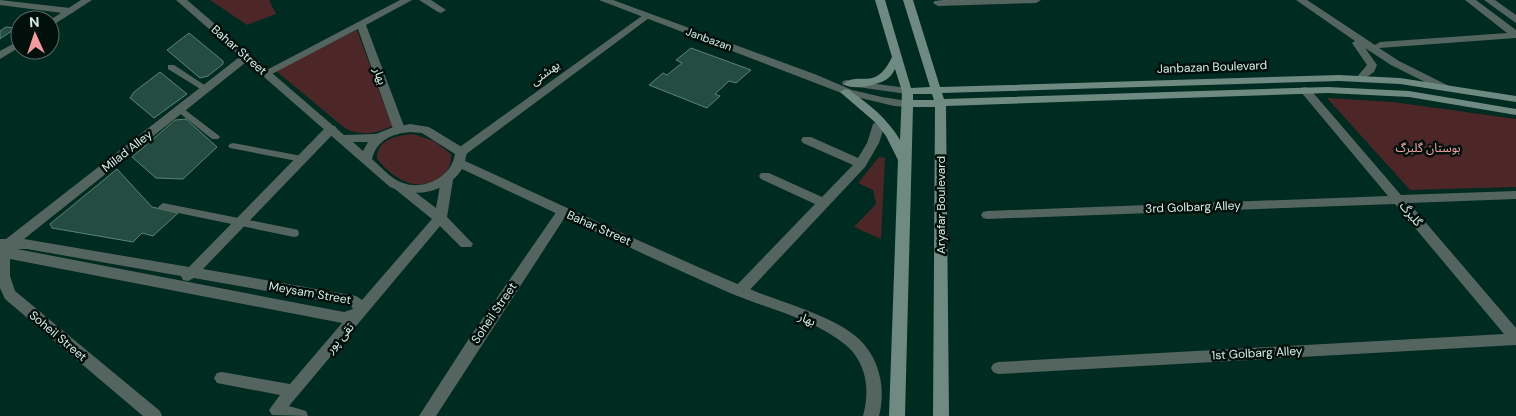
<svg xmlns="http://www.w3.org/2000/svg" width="1516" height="416" font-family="'DM Sans','Noto Sans Arabic',sans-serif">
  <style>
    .green { fill: #4d2628 }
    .building { fill: #244c41; stroke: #5b8477 }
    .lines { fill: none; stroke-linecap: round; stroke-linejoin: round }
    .service { fill: #54655f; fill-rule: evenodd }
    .minor { fill: #54655f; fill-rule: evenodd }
    .tertiary { fill: #54655f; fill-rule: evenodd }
    .secondary { fill: #6f8a81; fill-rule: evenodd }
    .labels { text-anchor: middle; stroke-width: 5; stroke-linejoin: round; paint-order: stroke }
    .far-street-label { font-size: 11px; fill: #d8eee6; stroke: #02100b }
    .street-label { font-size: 12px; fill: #d8eee6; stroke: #02100b }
    .park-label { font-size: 12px; fill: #f8a5a7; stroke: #02100b }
  </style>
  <rect width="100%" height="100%" fill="#002b21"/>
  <g class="green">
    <path d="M210 0H269L276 14 247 25Z"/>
    <path d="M357 30 392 126C375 134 363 136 346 129L276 71Z"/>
    <path d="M1327 98 1393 102 1516 119V187L1410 190Z"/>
    <path d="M413 134 434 141 451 154C454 175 427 189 409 183 396 179 386 169 377 159 376 140 397 135 413 134Z"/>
    <path d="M879 157 885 158 881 239 854 227 876 204 873 190 858 183Z"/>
  </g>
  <g class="building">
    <path d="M6 27 16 28 0 39V31Z"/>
    <path d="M189 33 223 61V64L208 76 200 78 167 50Z"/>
    <path d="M691 48 751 70 736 83 729 81 715 94 720 96 707 108 649 85 663 73 667 75 682 63 676 60Z"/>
    <path d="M160 72 187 94 154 118 130 98 134 92Z"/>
    <path d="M186 119 217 147 183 179 156 178 132 157 175 120Z"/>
    <path d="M117 169 152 207 178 213 153 236 142 233 133 242 52 228 50 224Z"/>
  </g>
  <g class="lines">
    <g class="service">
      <path d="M168 65H174L209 88 208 90H202L168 69Z"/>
      <path d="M180 106 218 135 220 137 218 139H212L177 111 176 109Z"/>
      <path d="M233 143 302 156 307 159 302 162 230 148 228 146 230 144Z"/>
      <path d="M163 203 294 229 298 230 299 233 298 236 294 237 159 209 158 207Z"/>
    </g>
    <g class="minor">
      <path d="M0 0 70 8 75 11 70 14 0 5Z"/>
      <path d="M400 0H412L366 25 405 129 403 132 399 133 393 129 358 29 270 75 266 76 261 73Z"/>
      <path d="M419 0H431L446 10 441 13 438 12Z"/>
      <path d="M943 0H1041L1036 3 938 6 933 3 935 1Z"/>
      <path d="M1296 0H1307L1375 45 1380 42 1507 33 1465 0H1476L1516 30V38L1379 48 1399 61 1449 86 1450 88 1449 90H1441L1391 65 1365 48 1377 65 1374 72 1361 81 1356 78 1367 65 1352 43 1355 41Z"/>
      <path d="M1484 0H1495L1516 15V23Z"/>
      <path d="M646 13 651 16 649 18 465 155H457L455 152 457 149Z"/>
      <path d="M246 54 250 55 251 57 250 59 24 239 189 267 327 126H335L337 129 335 132 203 269 356 296 362 300 432 219 395 189 393 186 395 183H403L436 208 441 180 447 176 453 180 447 217 473 244 471 247H461L440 226 289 406 306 411 308 416 272 415 269 410 280 395 222 384 217 383 214 378 217 373 222 372 290 384 342 323 10 259V276L15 291 160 411 162 416H143L5 299 0 288V239H6L242 55ZM17 249H27L181 276 183 280 188 281 194 278 351 306 353 309 344 312Z"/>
      <path d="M1305 87 1309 88 1401 195 1516 191V199L1409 203 1516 328V345L998 374 993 372 991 368 993 364 998 362 1504 334 1395 204 987 219 983 218 981 215 983 212 987 211 1388 196 1301 92 1300 90 1301 88Z"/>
      <path d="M879 120 885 124 879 143 865 167 745 295 740 296 735 295 733 291 735 287 815 204 761 179 759 176 761 173H769L822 197 853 165 803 143 801 140 803 137H811L858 158 867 143 873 124Z"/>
      <path d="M563 207 567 208 569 211 567 214 436 416H419L470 337 559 208Z"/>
    </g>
    <g class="tertiary">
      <path d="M81 0H92L50 27V20Z"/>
      <path d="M176 0H187L344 135 376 134 391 128 410 124 429 127 465 149 467 152 465 161C557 203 649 246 742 286 776 301 832 314 859 339 880 359 886 389 879 416H863C870 391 867 364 847 346 815 319 768 309 730 293 640 253 551 211 462 169 448 192 414 199 390 187ZM410 132 422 133 455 154C452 176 425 191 403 183 391 179 381 167 372 159 377 140 391 134 410 132ZM353 142H368L363 151Z"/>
      <path d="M599 0H613L817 75 852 90 882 97 908 101 913 104 908 107 894 106 844 94Z"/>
      <path d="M20 40V47L0 59V51Z"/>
      <path d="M847 80 907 88 912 91 907 94 843 85 842 83 843 81Z"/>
    </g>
    <path class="secondary" d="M875 0H885L911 88 930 87 903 0H913L940 87 1339 75 1400 78 1516 96V102L1400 84 1339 81 942 93 944 99 1328 87 1409 91 1516 109V115L1409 97 1328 93 946 106 949 416H933L935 107H913L905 416H889L898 160 886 136 876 123 840 92 845 89 849 90C869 104 887 118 900 140L902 91 895 69C893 73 891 76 887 79 879 85 852 91 844 84 859 70 875 93 892 57ZM913 94H932L934 100H913Z"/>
  </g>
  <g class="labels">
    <g class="far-street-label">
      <text transform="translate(709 39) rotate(20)" y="4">Janbazan</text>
    </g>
    <g class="street-label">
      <text transform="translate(239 50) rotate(41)" y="4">Bahar Street</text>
      <text transform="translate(1212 67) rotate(-2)" y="4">Janbazan Boulevard</text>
      <text transform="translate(545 73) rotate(-36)" y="4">بهشتی</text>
      <text transform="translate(380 76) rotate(70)" y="4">بهار</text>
      <text transform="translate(127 151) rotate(-38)" y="4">Milad Alley</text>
      <text transform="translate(941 205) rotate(-90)" y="4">Aryafar Boulevard</text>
      <text transform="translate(1193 207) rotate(-2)" y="4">3rd Golbarg Alley</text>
      <text transform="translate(1411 214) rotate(50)" y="4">گلبرگ</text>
      <text transform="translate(599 228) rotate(24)" y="4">Bahar Street</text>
      <text transform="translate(310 293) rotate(10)" y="4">Meysam Street</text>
      <text transform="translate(494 313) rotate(-56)" y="4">Soheil Street</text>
      <text transform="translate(807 319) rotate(22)" y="4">بهار</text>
      <text transform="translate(58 336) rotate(40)" y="4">Soheil Street</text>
      <text transform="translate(340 338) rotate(-49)" y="4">تقی پور</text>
      <text transform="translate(1257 353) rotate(-3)" y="4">1st Golbarg Alley</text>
    </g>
    <g class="park-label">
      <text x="1428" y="152">بوستان گلبرگ</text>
    </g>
  </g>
  <g transform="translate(35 35) rotate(357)"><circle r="24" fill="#02100b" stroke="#586963"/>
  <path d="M0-4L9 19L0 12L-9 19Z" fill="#f59b9e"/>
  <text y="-8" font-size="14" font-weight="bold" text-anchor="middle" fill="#d8eee6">N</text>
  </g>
</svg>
